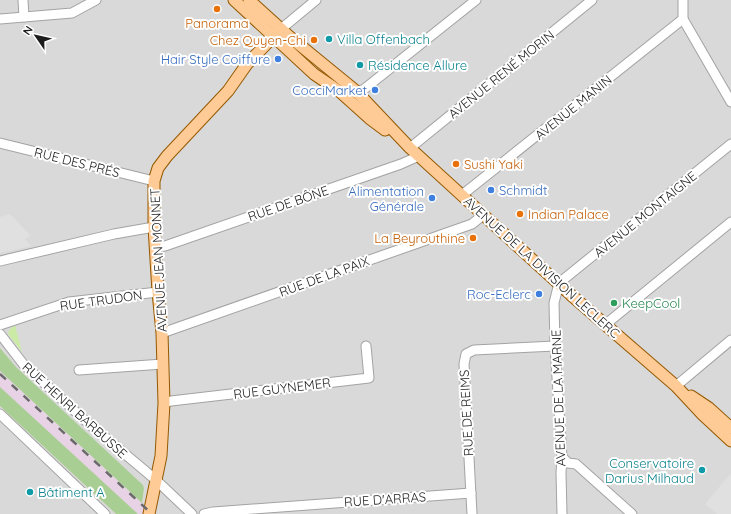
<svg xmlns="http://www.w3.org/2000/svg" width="731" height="514" font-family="Quicksand,sans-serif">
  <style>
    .residential { fill: #dad9d9 }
    .industrial { fill: #e7d3e5 }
    .grass { fill: #cbeaa5 }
    .forest { fill: #a9ce94 }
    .parking { fill: #e0e0e0 }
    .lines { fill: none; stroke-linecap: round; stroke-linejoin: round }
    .minor-casing { stroke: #a3a3a3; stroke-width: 11 }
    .major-casing { stroke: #945900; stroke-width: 13 }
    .minor { stroke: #fff; stroke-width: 9 }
    .major { stroke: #feca96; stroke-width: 11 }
    .rail { stroke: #6a6a6a; stroke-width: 2.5; stroke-dasharray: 8 8; stroke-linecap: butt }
    .food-dot { fill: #e8710a; stroke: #fff; stroke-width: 1.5 }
    .culture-dot { fill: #0f9aa8; stroke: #fff; stroke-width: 1.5 }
    .shop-dot { fill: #3f7fe0; stroke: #fff; stroke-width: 1.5 }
    .leisure-dot { fill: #2e9e5b; stroke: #fff; stroke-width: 1.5 }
    .labels { text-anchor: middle; stroke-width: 4; stroke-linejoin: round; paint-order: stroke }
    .food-label { font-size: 13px; fill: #c56008; stroke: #fff; text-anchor: end }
    .culture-label { font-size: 13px; fill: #0d838f; stroke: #fff; text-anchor: start }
    .shop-label { font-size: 13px; fill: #366cbe; stroke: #fff; text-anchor: end }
    .street-label { font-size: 13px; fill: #1c1c1c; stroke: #fff }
    .leisure-label { font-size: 13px; fill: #27864d; stroke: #fff; text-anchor: start }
  </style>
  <rect width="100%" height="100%" fill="#eee9e1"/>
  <g class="residential">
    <path d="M0 0H731V514H155L142 503 144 489 16 367 0 348Z"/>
    <path d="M0 406 116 514H0Z"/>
  </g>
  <path class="industrial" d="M0 371 142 503 155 514H138L0 388Z"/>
  <path class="grass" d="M15 325 22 352 8 334 10 329Z"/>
  <g class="forest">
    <path d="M0 348 16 367 143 485 144 489 142 503 0 371Z"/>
    <path d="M0 387 138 514H116L0 406Z"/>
  </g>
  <g class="parking">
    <path d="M10 214 31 236 25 239 31 246 0 253V217Z"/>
    <path d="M731 473V514H717L705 504Z"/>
  </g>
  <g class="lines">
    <g class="minor-casing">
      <g id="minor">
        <path d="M23 0 24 17"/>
        <path d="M683 0V19L731 102"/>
        <path d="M0 19 72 13 96 0"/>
        <path d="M281 29 316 0"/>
        <path d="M356 91 363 90 476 0"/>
        <path d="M0 143 154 181"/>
        <path d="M410 148 592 0"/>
        <path d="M462 195 683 19"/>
        <path d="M156 247 165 246 401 164 419 156"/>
        <path d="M0 261 114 234 154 227"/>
        <path d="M606 324 731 222"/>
        <path d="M0 325 69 302 158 292"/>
        <path d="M162 333 472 224 483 215"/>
        <path d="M0 334 24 365 88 423 156 480 192 514"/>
        <path d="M79 370 163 364"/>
        <path d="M676 386 731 340"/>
        <path d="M164 403 171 401 369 378 366 346"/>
        <path d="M0 414 105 514"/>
        <path d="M562 457 568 463 576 464 632 514"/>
        <path d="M204 514 213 512 471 493"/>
        <path d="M472 514 464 364 466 354 474 350 555 346"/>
        <path d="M562 514 561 473 562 457 555 346 554 303 559 283 731 144"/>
      </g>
    </g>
    <g class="major-casing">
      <g id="major">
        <path d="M234 0 314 74 339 91 369 118 385 130"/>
        <path d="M249 0 290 37 356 91 410 148 571 295 676 386 703 415 731 441"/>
        <path d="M691 396 709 408 731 428"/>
        <path d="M149 514 161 456 164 403 162 333 158 292 154 227V181L158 168 167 156 228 91 247 64 281 29"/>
      </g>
    </g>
    <use href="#minor" class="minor"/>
    <use href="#major" class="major"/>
    <path class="rail" d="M0 374 152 514"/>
  </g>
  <g class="food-dot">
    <circle cx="217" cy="9" r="4"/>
    <circle cx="314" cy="40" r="4"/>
    <circle cx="456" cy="164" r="4"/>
    <circle cx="520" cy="214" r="4"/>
    <circle cx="473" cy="238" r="4"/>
  </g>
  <g class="culture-dot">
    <circle cx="329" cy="39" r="4"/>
    <circle cx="360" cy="65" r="4"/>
    <circle cx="702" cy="470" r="4"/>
    <circle cx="30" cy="492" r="4"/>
  </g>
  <g class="shop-dot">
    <circle cx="278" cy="59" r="4"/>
    <circle cx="375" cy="90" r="4"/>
    <circle cx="491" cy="190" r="4"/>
    <circle cx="432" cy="198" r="4"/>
    <circle cx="539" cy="294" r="4"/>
  </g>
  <circle class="leisure-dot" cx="614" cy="303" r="4"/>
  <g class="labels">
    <g class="food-label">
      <text x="217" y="28" text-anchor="middle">Panorama</text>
      <text x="306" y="45">Chez Quyen-Chi</text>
      <text x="464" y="169" text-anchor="start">Sushi Yaki</text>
      <text x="528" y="219" text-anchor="start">Indian Palace</text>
      <text x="465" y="243">La Beyrouthine</text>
    </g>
    <g class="culture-label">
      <text x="337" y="44">Villa Offenbach</text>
      <text x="368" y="70">Résidence Allure</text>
      <text x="694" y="468" text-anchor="end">Conservatoire<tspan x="694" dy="15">Darius Milhaud</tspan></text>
      <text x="38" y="497">Bâtiment A</text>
    </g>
    <g class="shop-label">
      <text x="270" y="64">Hair Style Coiffure</text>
      <text x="367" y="95">CocciMarket</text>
      <text x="499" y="195" text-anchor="start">Schmidt</text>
      <text x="424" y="196">Alimentation<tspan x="424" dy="15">Générale</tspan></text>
      <text x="531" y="299">Roc-Eclerc</text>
    </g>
    <g class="street-label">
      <text transform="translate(501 74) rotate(-39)" y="5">AVENUE RENÉ MORIN</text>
      <text transform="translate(573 107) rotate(-39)" y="5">AVENUE MANIN</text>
      <text transform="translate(77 162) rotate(14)" y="5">RUE DES PRÉS</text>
      <text transform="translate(288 203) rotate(-19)" y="5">RUE DE BÔNE</text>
      <text transform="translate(645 214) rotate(-39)" y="5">AVENUE MONTAIGNE</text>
      <text transform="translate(158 260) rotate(-93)" y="5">AVENUE JEAN MONNET</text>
      <text transform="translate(542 267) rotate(42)" y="5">AVENUE DE LA DIVISION LECLERC</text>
      <text transform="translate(324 276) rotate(-20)" y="5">RUE DE LA PAIX</text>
      <text transform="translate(101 300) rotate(-8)" y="5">RUE TRUDON</text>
      <text transform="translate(282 388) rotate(-7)" y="5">RUE GUYNEMER</text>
      <text transform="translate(558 398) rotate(-92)" y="5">AVENUE DE LA MARNE</text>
      <text transform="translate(75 410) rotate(42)" y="5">RUE HENRI BARBUSSE</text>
      <text transform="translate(466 413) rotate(-93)" y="5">RUE DE REIMS</text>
      <text transform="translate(385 499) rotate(-4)" y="5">RUE D'ARRAS</text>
    </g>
    <g class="leisure-label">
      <text x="622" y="308">KeepCool</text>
    </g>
  </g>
  <g transform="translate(36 36) rotate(304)" stroke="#ffffff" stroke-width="3" paint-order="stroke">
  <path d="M0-3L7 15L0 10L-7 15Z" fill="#1c1c1c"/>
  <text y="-6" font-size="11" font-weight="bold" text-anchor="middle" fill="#1c1c1c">N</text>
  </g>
</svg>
